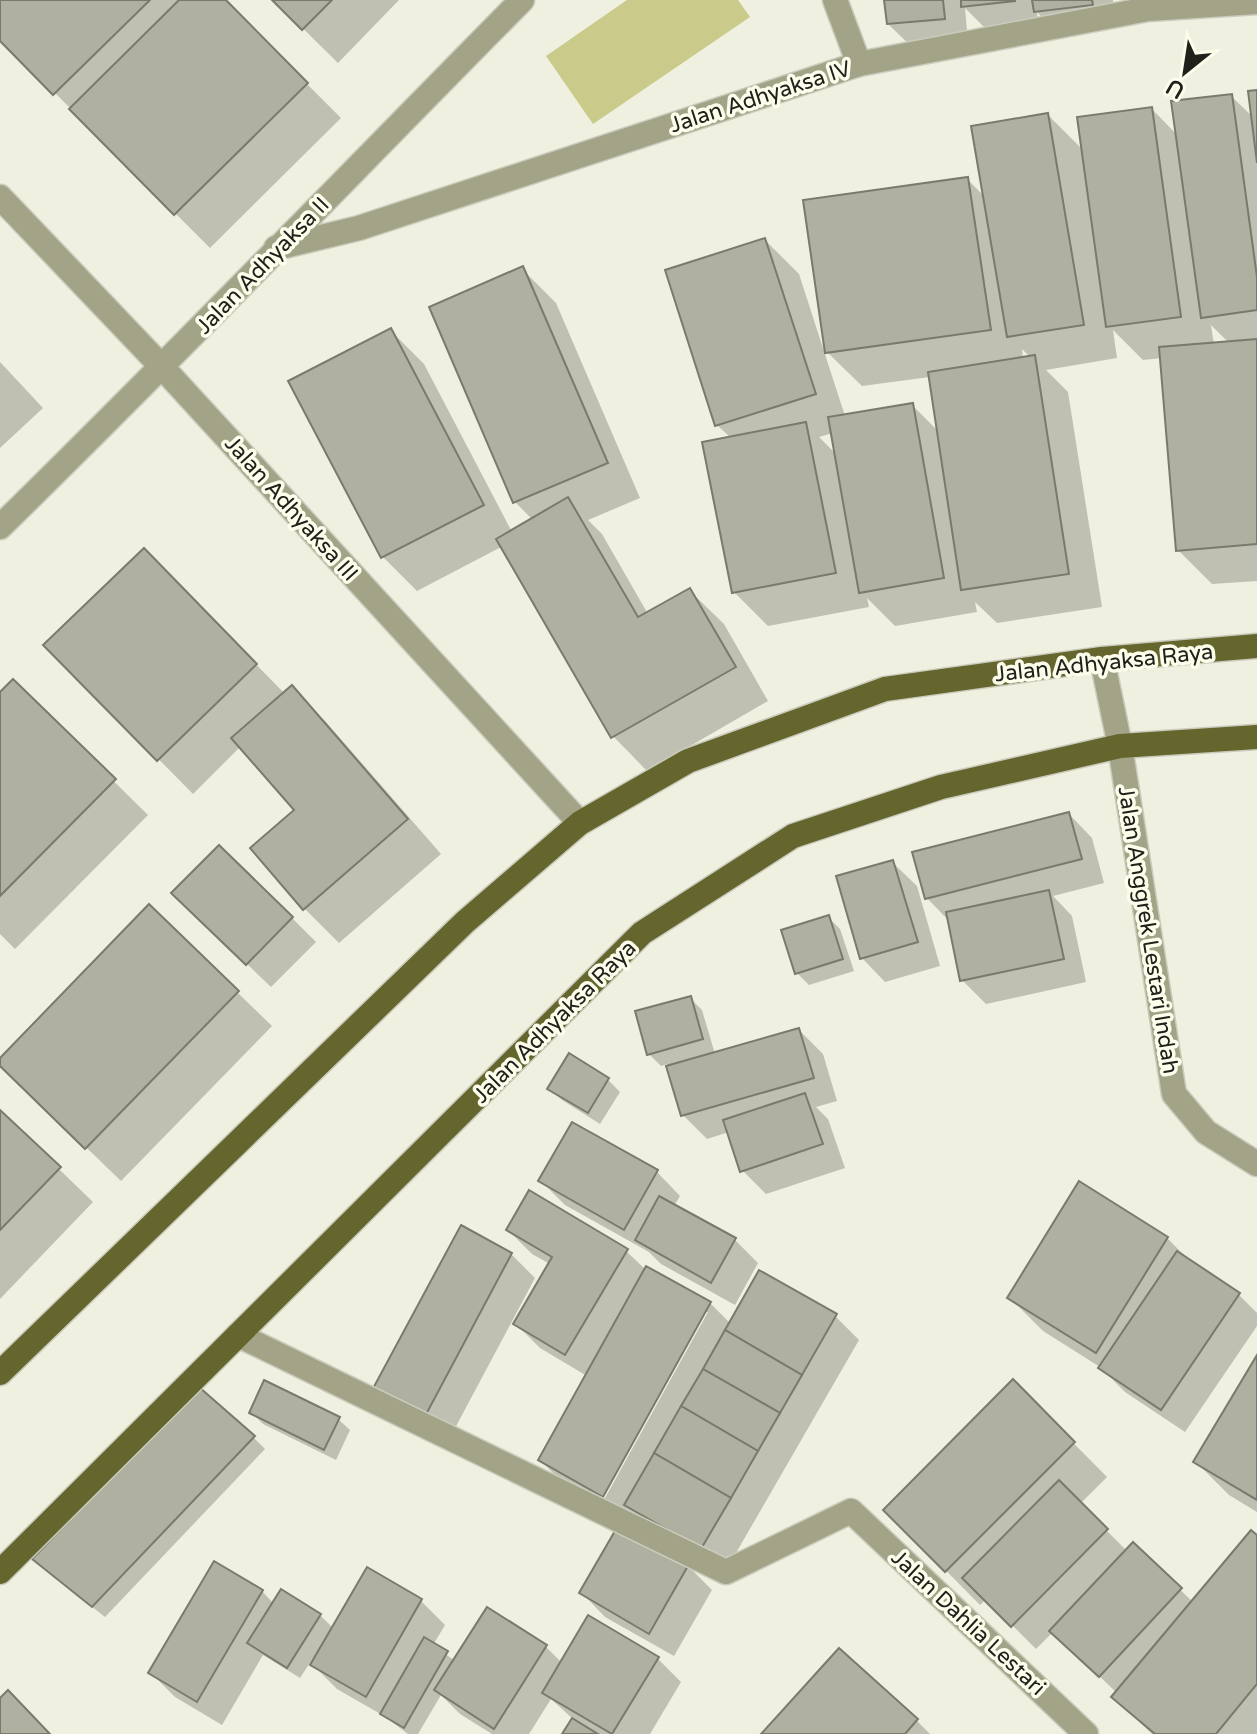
<svg xmlns="http://www.w3.org/2000/svg" width="1257" height="1734" font-family="'Varela Round',sans-serif">
  <style>
    .green { fill: #cacb8a }
    .shadow { fill: #0003; fill-rule: evenodd }
    .building { fill: #afb0a0; stroke: #7a7a6c; stroke-width: 2 }
    .lines { fill: none; stroke-linecap: round; stroke-linejoin: round }
    .minor-casing { stroke: #cacbbc; stroke-width: 27 }
    .major-casing { stroke: #cacbbc; stroke-width: 27 }
    .minor { stroke: #a2a387; stroke-width: 24 }
    .major { stroke: #65652e; stroke-width: 24 }
    .labels { text-anchor: middle; stroke-width: 7; stroke-linejoin: round; paint-order: stroke }
    .street-label { font-size: 22px; fill: #21211b; stroke: #fdfdec }
  </style>
  <rect width="100%" height="100%" fill="#eff0df"/>
  <path class="green" d="M627 0H738L750 17 593 124 546 56Z"/>
  <g class="shadow">
    <path d="M0 0H223L341 118 210 248 0 38Z"/>
    <path d="M274 0H399L338 63Z"/>
    <path d="M886 0H1113L1116 28 1059 35 1037 12 1038 24 987 30 965 8 968 42 912 47 888 24Z"/>
    <path d="M1257 92V581L1212 584 1178 550 1162 358 1143 360 1113 330 1117 358 1046 370 1068 392 1102 607 997 623 975 602 977 612 895 626 867 598 869 607 768 626 734 592 731 438 717 425 765 240 799 274 845 416 912 405 939 432 930 377 862 386 827 352 967 179 985 197 1048 115 1084 151 1152 109 1178 136 1231 96 1253 117ZM1211 325 1229 343 1214 345ZM1022 349 1031 358 1023 359ZM833 433 837 455 819 437Z"/>
    <path d="M522 269 556 303 640 498 588 520 602 534 648 614 689 590 724 624 768 701 647 771 613 736 503 546 417 591 383 557 291 382 390 330 424 364 512 532 533 520 515 502 431 308Z"/>
    <path d="M0 362 43 408 0 448Z"/>
    <path d="M144 550 285 694 292 688 326 722 441 854 339 943 305 909 252 848 297 810 241 746 193 794 46 645Z"/>
    <path d="M13 682 148 815 15 949 0 934V695Z"/>
    <path d="M1069 814 1092 838 1104 883 1053 896 1072 916 1086 982 986 1004 962 980 949 921 927 898Z"/>
    <path d="M893 863 917 886 940 966 885 982 862 958Z"/>
    <path d="M149 907 272 1026 121 1181 0 1064V1060Z"/>
    <path d="M198 917 292 918 316 942 271 987Z"/>
    <path d="M828 917 840 929 854 971 809 985 797 973 784 931Z"/>
    <path d="M690 998 702 1010 715 1054 799 1030 823 1054 837 1101 816 1107 828 1119 845 1168 766 1194 742 1170 729 1132 707 1139 683 1115 667 1064 661 1066 649 1054Z"/>
    <path d="M608 1080 620 1092 600 1124 562 1100 550 1089Z"/>
    <path d="M0 1112 93 1202 0 1299Z"/>
    <path d="M657 1172 680 1196 674 1206 735 1240 758 1263 735 1305 661 1264 649 1252 565 1205 541 1181Z"/>
    <path d="M508 1230 626 1251 646 1270 710 1303 731 1324 835 1316 859 1340 725 1572 574 1494 540 1460 587 1376 540 1348 516 1324 550 1264 532 1254ZM703 1312H708L600 1507 596 1505Z"/>
    <path d="M1167 1238 1192 1263 1238 1294 1257 1313V1326L1185 1432 1125 1392 1100 1367 1043 1331 1009 1297Z"/>
    <path d="M511 1254 535 1278 446 1445 396 1418Z"/>
    <path d="M1257 1359V1512L1229 1495 1195 1461Z"/>
    <path d="M1013 1382 1107 1477 1080 1504 1127 1551 1133 1545 1193 1602 1257 1538V1734H1152L1114 1697 1117 1693 1053 1632 1036 1649 986 1599 980 1605 886 1510Z"/>
    <path d="M251 1412 338 1419 350 1430 336 1460 263 1424Z"/>
    <path d="M253 1437 265 1449 105 1617 47 1571Z"/>
    <path d="M688 1566 712 1590 674 1656 605 1617 582 1593Z"/>
    <path d="M368 1570 421 1601 445 1625 433 1645 455 1661 546 1647 562 1663 657 1658 681 1682 650 1734H564L573 1719 551 1699 529 1734H492L460 1714 441 1695 418 1734H408L384 1716 337 1689 313 1665 318 1656 315 1655 300 1678 263 1655 222 1725 175 1697 151 1673 262 1591 274 1604 282 1592 320 1615 334 1629Z"/>
    <path d="M839 1651 917 1721 930 1734H764Z"/>
  </g>
  <g class="building">
    <path d="M0 0H150L53 95 0 41Z"/>
    <path d="M179 0H226L308 83 174 215 69 109Z"/>
    <path d="M272 0H332L302 30Z"/>
    <path d="M884 0H943L945 19 887 24Z"/>
    <path d="M961 0H1015V1L961 7Z"/>
    <path d="M1032 0H1092L1093 5 1034 12Z"/>
    <path d="M1257 90V163L1248 91Z"/>
    <path d="M1232 94 1257 277V310L1201 318 1171 101Z"/>
    <path d="M1152 107 1181 317 1106 327 1077 117Z"/>
    <path d="M1048 113 1084 325 1007 337 971 126Z"/>
    <path d="M968 177 991 330 825 353 803 200Z"/>
    <path d="M765 238 816 394 715 426 665 270Z"/>
    <path d="M523 266 608 463 513 503 429 307Z"/>
    <path d="M391 328 484 505 381 558 288 381Z"/>
    <path d="M1257 339V544L1176 551 1159 347Z"/>
    <path d="M1035 355 1069 574 961 590 928 372Z"/>
    <path d="M913 403 944 578 859 593 828 417Z"/>
    <path d="M806 422 836 573 732 593 702 442Z"/>
    <path d="M568 497 638 617 690 588 736 667 611 738 496 539Z"/>
    <path d="M144 548 257 664 157 761 43 645Z"/>
    <path d="M13 679 116 779 0 896V692Z"/>
    <path d="M292 685 408 819 303 910 250 848 294 810 231 738Z"/>
    <path d="M1069 812 1082 859 925 899 912 852Z"/>
    <path d="M219 845 293 917 246 965 171 893Z"/>
    <path d="M893 860 918 942 860 959 836 876Z"/>
    <path d="M1049 890 1064 959 960 981 946 912Z"/>
    <path d="M149 904 239 991 85 1149 0 1066V1058Z"/>
    <path d="M829 915 843 959 795 974 781 930Z"/>
    <path d="M691 996 703 1039 647 1055 635 1011Z"/>
    <path d="M799 1028 814 1078 681 1116 666 1066Z"/>
    <path d="M569 1053 609 1078 588 1113 547 1089Z"/>
    <path d="M805 1093 823 1144 740 1172 723 1120Z"/>
    <path d="M0 1110 61 1167 0 1230Z"/>
    <path d="M572 1122 658 1170 624 1230 538 1181Z"/>
    <path d="M1079 1181 1168 1237 1096 1353 1007 1298Z"/>
    <path d="M529 1190 628 1249 565 1355 513 1324 552 1257 506 1230Z"/>
    <path d="M659 1196 736 1238 711 1283 635 1240Z"/>
    <path d="M461 1225 512 1253 422 1422 370 1394Z"/>
    <path d="M1177 1251 1240 1293 1161 1410 1098 1368Z"/>
    <path d="M646 1266 711 1302 603 1497 538 1460Z"/>
    <path d="M759 1270 837 1314 802 1375 725 1330Z"/>
    <path d="M725 1330 802 1375 780 1413 703 1369Z"/>
    <path d="M1257 1355V1500L1193 1462Z"/>
    <path d="M703 1369 780 1413 758 1451 681 1406Z"/>
    <path d="M1013 1379 1075 1442 945 1572 883 1510Z"/>
    <path d="M264 1380 340 1417 324 1450 249 1413Z"/>
    <path d="M199 1387 255 1436 92 1607 32 1559Z"/>
    <path d="M681 1406 758 1451 731 1498 654 1453Z"/>
    <path d="M654 1453 731 1498 701 1549 624 1505Z"/>
    <path d="M1059 1480 1108 1529 1011 1627 962 1578Z"/>
    <path d="M619 1524 689 1564 649 1634 579 1593Z"/>
    <path d="M1251 1530 1257 1535V1684L1216 1734H1155L1111 1697Z"/>
    <path d="M1133 1542 1182 1588 1099 1677 1049 1631Z"/>
    <path d="M214 1561 263 1590 197 1702 148 1673Z"/>
    <path d="M367 1567 422 1599 366 1697 310 1665Z"/>
    <path d="M281 1589 321 1614 287 1668 247 1643Z"/>
    <path d="M487 1607 547 1645 494 1729 434 1690Z"/>
    <path d="M588 1615 659 1657 612 1734 542 1693Z"/>
    <path d="M424 1637 448 1651 404 1728 380 1714Z"/>
    <path d="M839 1648 918 1719 905 1734H761Z"/>
    <path d="M8 1690 50 1734H0V1698Z"/>
    <path d="M572 1718 598 1734H562Z"/>
  </g>
  <g class="lines">
    <g class="minor-casing">
      <g id="minor">
        <path d="M835 0 859 64"/>
        <path d="M0 197 163 368 580 823"/>
        <path d="M276 248 359 228 859 64 1148 9 1257 2"/>
        <path d="M0 527C177 354 348 176 522 0"/>
        <path d="M1102 659 1120 746 1174 1094 1206 1132 1257 1164"/>
        <path d="M238 1335 726 1572 851 1511 1086 1734"/>
      </g>
    </g>
    <g class="major-casing">
      <g id="major">
        <path d="M0 1373 465 922 580 823 688 761 885 689 1102 659 1257 646"/>
        <path d="M0 1572 642 933 793 836 941 787 1120 746 1257 737"/>
      </g>
    </g>
    <use href="#minor" class="minor"/>
    <use href="#major" class="major"/>
  </g>
  <g class="labels">
    <g class="street-label">
      <text transform="translate(760 96) rotate(-18)" y="8">Jalan Adhyaksa IV</text>
      <text transform="translate(262 265) rotate(-46)" y="8">Jalan Adhyaksa II</text>
      <text transform="translate(292 508) rotate(48)" y="8">Jalan Adhyaksa III</text>
      <text transform="translate(1104 662) rotate(-6)" y="8">Jalan Adhyaksa Raya</text>
      <text transform="translate(1149 930) rotate(81)" y="8">Jalan Anggrek Lestari Indah</text>
      <text transform="translate(554 1021) rotate(-45)" y="8">Jalan Adhyaksa Raya</text>
      <text transform="translate(969 1622) rotate(43)" y="8">Jalan Dahlia Lestari</text>
    </g>
  </g>
  <g transform="translate(1185 72) rotate(210)" stroke="#fdfdec" stroke-width="6" paint-order="stroke">
  <path d="M0-6L14 30L0 20L-14 30Z" fill="#21211b"/>
  <text y="-12" font-size="22" font-weight="bold" text-anchor="middle" fill="#21211b">U</text>
  </g>
</svg>
